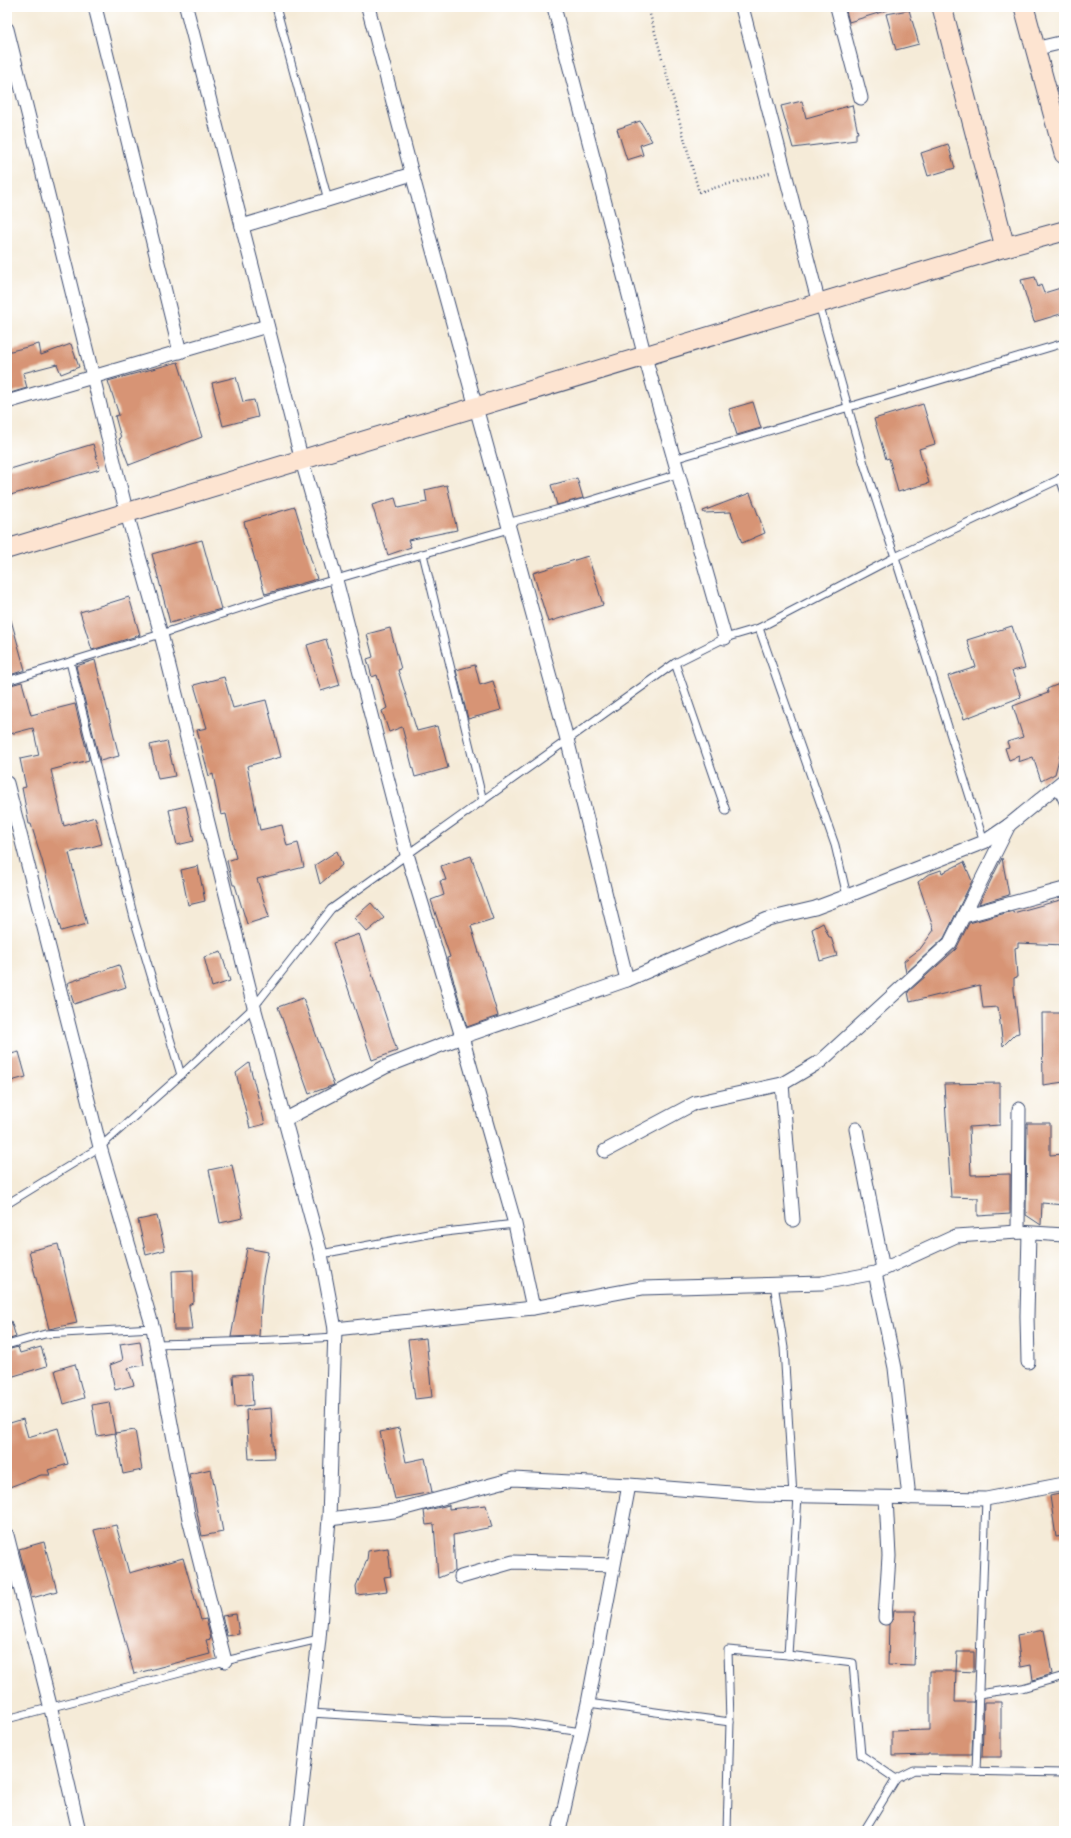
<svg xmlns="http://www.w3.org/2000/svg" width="1071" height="1838" font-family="'EB Garamond',serif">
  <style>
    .building { fill: #d79475 }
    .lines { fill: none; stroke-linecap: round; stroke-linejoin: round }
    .lane-casing { stroke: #3c4b70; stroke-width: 9 }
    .street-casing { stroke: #3c4b70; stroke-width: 15 }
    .secondary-casing { stroke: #3c4b70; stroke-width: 21 }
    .path { stroke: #3c4b70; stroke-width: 2.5; stroke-dasharray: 1 3; stroke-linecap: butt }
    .lane { stroke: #fff; stroke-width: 7 }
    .street { stroke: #fff; stroke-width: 13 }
    .secondary { stroke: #fde4d1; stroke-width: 19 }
  </style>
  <rect width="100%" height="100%" fill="#fff"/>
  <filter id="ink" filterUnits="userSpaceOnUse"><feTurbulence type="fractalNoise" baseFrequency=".025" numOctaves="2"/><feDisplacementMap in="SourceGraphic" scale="8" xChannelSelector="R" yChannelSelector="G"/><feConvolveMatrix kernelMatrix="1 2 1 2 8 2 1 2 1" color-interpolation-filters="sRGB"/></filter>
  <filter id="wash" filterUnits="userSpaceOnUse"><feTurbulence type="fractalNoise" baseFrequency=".012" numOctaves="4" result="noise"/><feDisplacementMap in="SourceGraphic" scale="16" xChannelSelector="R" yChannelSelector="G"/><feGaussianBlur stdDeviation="0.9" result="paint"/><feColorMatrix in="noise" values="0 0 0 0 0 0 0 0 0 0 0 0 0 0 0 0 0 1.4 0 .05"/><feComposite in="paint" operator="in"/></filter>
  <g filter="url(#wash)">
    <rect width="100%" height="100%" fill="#f5ebd8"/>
    <g id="blocks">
      <g class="building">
        <path d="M845 7H887L888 10 849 22Z"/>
        <path d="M909 10 919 44 896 50 886 14Z"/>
        <path d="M802 101 806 118 852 105 858 133H856V140L793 148 781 106Z"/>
        <path d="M640 121 652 141 640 145 643 155 627 160 617 129Z"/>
        <path d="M948 144 955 168 928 176 921 153Z"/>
        <path d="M1035 277 1038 287 1041 285 1044 293 1064 287V313L1034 322 1021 280Z"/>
        <path d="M39 344 41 355 71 344 79 367 61 374 57 364 23 373 27 388 7 394V352Z"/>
        <path d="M178 362 202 437 129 465 119 439 121 438 115 416 119 415 108 381Z"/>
        <path d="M236 377 243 402 254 400 258 417 223 426 212 383Z"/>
        <path d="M753 402 761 428 737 435 729 409Z"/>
        <path d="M923 404 935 444 919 449 929 483 898 492 889 458 886 459 874 419Z"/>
        <path d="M93 444 100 469 7 496V470Z"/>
        <path d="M577 478 583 498 557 505 551 485Z"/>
        <path d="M447 485 457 530 408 540 411 547 388 555 372 505 395 498 398 508 427 502 425 490Z"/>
        <path d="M750 493 765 533 742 543 731 512 704 513 703 511Z"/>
        <path d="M295 507 317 579 265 594 244 522Z"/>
        <path d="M202 540 221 609 170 623 152 554Z"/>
        <path d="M588 556 603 605 548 622 533 573Z"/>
        <path d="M129 597 140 635 92 650 80 612Z"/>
        <path d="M7 620H11L25 670 7 676Z"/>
        <path d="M1012 626 1025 668 1012 671 1021 697 964 719 948 676 976 667 967 640Z"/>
        <path d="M390 628 401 669 398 670 417 731 437 726 448 768 415 777 402 727 389 732 382 711 387 708 377 675 372 677 367 659 373 657 367 634Z"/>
        <path d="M326 639 340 685 321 691 307 645Z"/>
        <path d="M95 660 119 756 100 761 76 666Z"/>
        <path d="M475 665 480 685 493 681 501 710 468 719 456 670Z"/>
        <path d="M224 677 233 708 266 700 281 757 247 766 260 830 282 825 287 846 298 843 304 867 257 879 269 917 247 924 235 885H233L227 861 236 858 226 814 221 815 213 774 209 776 197 730 207 728 194 685Z"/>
        <path d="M22 682 31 715 75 704 89 760 51 770 64 826 95 817 102 844 69 853 87 924 61 931 42 860 31 824H29L22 788 26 787 20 759 39 755 33 728 10 734 7 720V686Z"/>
        <path d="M1064 682V740L1055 774 1041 781 1033 757 1018 762 1019 756 1009 760 1005 748 1009 747 1007 742 1023 737 1013 706 1048 693 1047 689Z"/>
        <path d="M167 741 175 776 158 779 150 745Z"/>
        <path d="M186 806 194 841 177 845 169 810Z"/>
        <path d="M337 851 342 865 320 884 315 865Z"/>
        <path d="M471 856 493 919 471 926 498 1016 467 1027 447 958 450 957 431 900 444 895 440 881 446 880 441 866Z"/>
        <path d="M1002 858 1009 895 979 904Z"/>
        <path d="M964 862 972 881 944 938 906 973 904 961 920 949 934 930 918 882 927 875 941 870 942 873Z"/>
        <path d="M198 866 205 901 188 905 181 870Z"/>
        <path d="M1064 899V945L1018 943V947L1015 948 1017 977 1014 978V990L1019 1033 1015 1034 1003 1046 998 1007 983 1008 980 985 910 1002 908 992 956 949 969 923 1013 911V913Z"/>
        <path d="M371 903 384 918 367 932 354 918Z"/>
        <path d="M823 923 829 937H831L837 956 820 961 812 929Z"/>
        <path d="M359 934 397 1051 372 1060 333 943Z"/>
        <path d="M221 952 230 981 212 987 204 957Z"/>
        <path d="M119 965 126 987 74 1004 67 983Z"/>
        <path d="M303 998 334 1085 309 1094 278 1007Z"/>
        <path d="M1042 1013H1064V1082L1043 1085Z"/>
        <path d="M19 1052 26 1077 7 1082V1055Z"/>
        <path d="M249 1063 265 1124 250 1128 236 1073Z"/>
        <path d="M1000 1083V1125L969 1127 971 1175 1010 1174V1214L978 1216V1198L951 1197 944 1084Z"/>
        <path d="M1027 1123H1050V1155L1064 1154V1205L1042 1203 1041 1225 1026 1215Z"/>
        <path d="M232 1165 243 1218 220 1223 209 1170Z"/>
        <path d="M157 1216 165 1250 146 1255 138 1220Z"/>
        <path d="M58 1244 77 1323 49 1329 29 1251Z"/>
        <path d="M247 1248 268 1252 263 1279 259 1336 231 1337Z"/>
        <path d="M193 1270 194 1302 189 1305 192 1330H174L172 1271Z"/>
        <path d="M7 1321H11L16 1337 7 1340Z"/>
        <path d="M426 1338 432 1397 415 1399 408 1340Z"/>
        <path d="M140 1341 144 1365 128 1368 134 1385 115 1390 110 1365 123 1360 120 1344Z"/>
        <path d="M18 1347 20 1353 41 1347 47 1366 7 1378V1350Z"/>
        <path d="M75 1364 84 1398 64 1404 55 1370Z"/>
        <path d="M251 1374 253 1405 235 1407 233 1375Z"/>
        <path d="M109 1402 115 1433 97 1436 92 1405Z"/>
        <path d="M271 1408 274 1458 249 1459 246 1410Z"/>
        <path d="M23 1419 28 1437 58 1428 68 1464 48 1470 50 1475H41L7 1488V1424Z"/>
        <path d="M399 1428 406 1462 425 1458 432 1492 395 1499 380 1432Z"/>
        <path d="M135 1430 142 1470 123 1474 115 1433Z"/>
        <path d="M211 1469 223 1532 202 1536 189 1474Z"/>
        <path d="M1064 1493V1536L1056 1537 1050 1496Z"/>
        <path d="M449 1505V1509L486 1505 492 1527 453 1535 455 1571 438 1578 434 1524 426 1525 424 1511Z"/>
        <path d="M116 1525 129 1573 183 1558 201 1620 206 1619 211 1639 206 1640 210 1654 134 1674 94 1530Z"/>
        <path d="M44 1542 57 1591 32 1598 19 1549Z"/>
        <path d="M388 1548 391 1576 384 1577 387 1591 357 1595 356 1586 367 1560 368 1551Z"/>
        <path d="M894 1611H916L914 1666 888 1665 889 1624 893 1619Z"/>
        <path d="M236 1614 239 1634 227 1636 222 1616Z"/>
        <path d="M1044 1630 1052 1674 1033 1680 1031 1665 1021 1667 1017 1635Z"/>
        <path d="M957 1652H974V1672L956 1671Z"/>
        <path d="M930 1671H956L955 1702H974L972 1754H928V1755L892 1756V1731L930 1730Z"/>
        <path d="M984 1702H1001V1757H982Z"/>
      </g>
    </g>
  </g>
  <g filter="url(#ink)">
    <use href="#blocks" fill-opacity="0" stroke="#3c4b70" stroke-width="1"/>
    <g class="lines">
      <g class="lane-casing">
        <g id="lane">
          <path d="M276 7 328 200"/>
          <path d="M819 304 864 464 895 557 984 842"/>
          <path d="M674 459 1064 343"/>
          <path d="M1060 478 1064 490"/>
          <path d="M507 523 586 502 678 474"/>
          <path d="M423 554 483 801"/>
          <path d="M759 628 835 845 847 896"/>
          <path d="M70 662 135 922 181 1075"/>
          <path d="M675 663 726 811"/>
          <path d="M7 681 161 634 267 599 509 529"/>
          <path d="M1056 787 1064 804"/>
          <path d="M7 1204 100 1147 181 1075 254 1007 331 909 675 663 725 638 759 628 895 557 1064 477"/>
          <path d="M321 1254 428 1234 515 1224"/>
          <path d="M774 1284 784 1348 793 1496"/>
          <path d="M157 1344C217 1342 276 1341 335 1337"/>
          <path d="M7 1345 45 1334 153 1328"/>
          <path d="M788 1655 798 1496"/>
          <path d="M978 1694 1022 1688 1064 1676"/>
          <path d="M588 1703 730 1722"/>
          <path d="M311 1713 441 1721 511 1722 582 1732"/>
          <path d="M7 1719 225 1661 319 1639"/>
          <path d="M976 1771 986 1499"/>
          <path d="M727 1831 730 1722 728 1650 788 1655 853 1663 861 1755 896 1779"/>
          <path d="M864 1831 896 1779 914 1770 1064 1773"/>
        </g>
      </g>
      <g class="street-casing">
        <g id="street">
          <path d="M95 7 180 352"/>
          <path d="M186 7 302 461 336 580 407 854 462 1037 515 1224 533 1308"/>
          <path d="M368 7 412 174 567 739 627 980"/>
          <path d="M554 7 645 357 725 638"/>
          <path d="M742 7 819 304"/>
          <path d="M837 7 861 98"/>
          <path d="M7 29 127 514 161 634 254 1007 321 1254 335 1329 329 1519 319 1639 297 1831"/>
          <path d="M1034 49 1064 42"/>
          <path d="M242 226 412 174"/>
          <path d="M7 402 267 326"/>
          <path d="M7 783 100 1147 153 1328 189 1519 225 1661"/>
          <path d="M964 916 1064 889"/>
          <path d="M782 1084 793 1220"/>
          <path d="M284 1120 385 1067 462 1037 627 980 768 919 815 908 847 896 984 842 1009 825"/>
          <path d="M856 1129 883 1269"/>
          <path d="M605 1151 695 1103 782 1084 821 1061 950 943 1009 825 1064 780"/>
          <path d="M1018 1232 1019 1109"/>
          <path d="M875 1273 895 1368 909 1498"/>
          <path d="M335 1329 533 1308 642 1288 822 1283 875 1273 956 1236 1018 1232 1064 1235"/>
          <path d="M1028 1362 1027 1316 1029 1233"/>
          <path d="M329 1519 394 1511 513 1479 629 1485 757 1495 986 1499 1064 1484"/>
          <path d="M7 1535 51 1709 79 1831"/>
          <path d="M461 1577 513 1562 613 1565"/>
          <path d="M885 1618 889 1556 886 1498"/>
          <path d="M559 1831 588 1703 629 1485"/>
        </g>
      </g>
      <g class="secondary-casing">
        <g id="secondary">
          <path d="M942 7 1005 247"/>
          <path d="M1024 7 1064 154"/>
          <path d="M7 549 1005 247 1064 231"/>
        </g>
      </g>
      <path class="path" d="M648 7 699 192 770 173"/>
      <use href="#lane" class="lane"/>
      <use href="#street" class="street"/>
      <use href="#secondary" class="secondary"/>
    </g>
  </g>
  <rect width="1071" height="1838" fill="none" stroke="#fff" stroke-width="24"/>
</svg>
